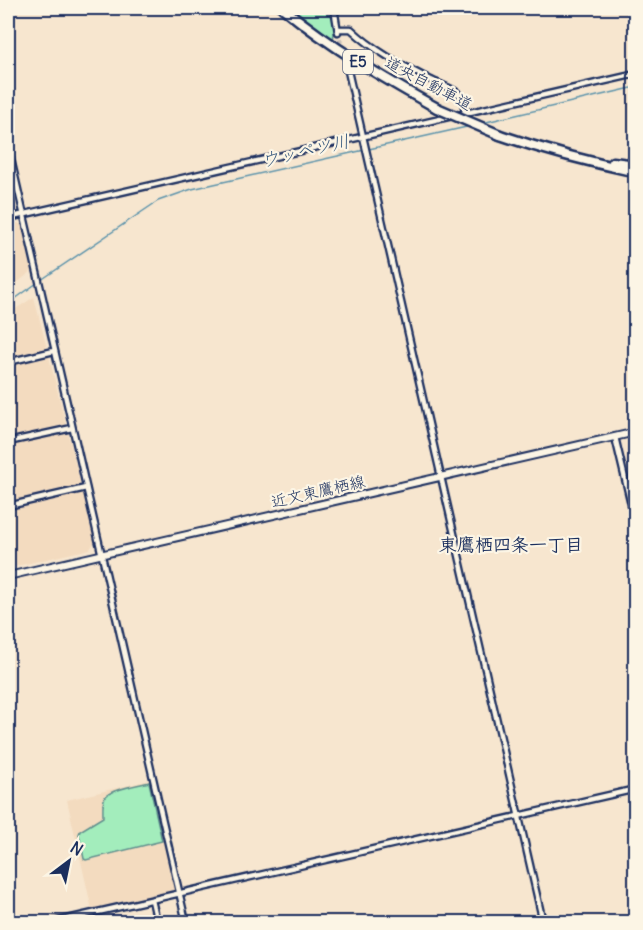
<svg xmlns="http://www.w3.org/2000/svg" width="643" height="930" font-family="Delius,'Klee One',sans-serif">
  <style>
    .built { fill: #f3dbbf }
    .green { fill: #a3edbc; stroke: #5f8e8d; stroke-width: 1.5 }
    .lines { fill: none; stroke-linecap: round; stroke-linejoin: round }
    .stream { stroke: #5a92ab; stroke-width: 1.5 }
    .minor-tunnel { stroke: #cbc1b8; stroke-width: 4.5; stroke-dasharray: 4.5 2; stroke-linecap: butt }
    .minor-casing { stroke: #1b2f5e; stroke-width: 9 }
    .tertiary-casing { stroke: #1b2f5e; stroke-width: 10 }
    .motorway-casing { stroke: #1b2f5e; stroke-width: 13 }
    .minor { stroke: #fcf5e5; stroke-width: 4.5 }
    .tertiary { stroke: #fcf5e5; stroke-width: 6 }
    .motorway { stroke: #fcf5e5; stroke-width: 8 }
    .motorway-bridge-casing { stroke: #1b2f5e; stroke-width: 13; stroke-linecap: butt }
    .motorway-bridge { stroke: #fcf5e5; stroke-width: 8 }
    .labels { text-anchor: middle; stroke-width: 4.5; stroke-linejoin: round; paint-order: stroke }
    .shield { fill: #fcf5e5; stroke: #5e6a86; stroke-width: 1.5 }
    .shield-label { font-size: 15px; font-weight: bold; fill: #1b2f5e }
    .street-label { font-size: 16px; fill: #1b2f5e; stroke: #fcf5e5 }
    .water-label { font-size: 18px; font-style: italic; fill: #35587e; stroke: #fcf5e5 }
    .neighbourhood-label { font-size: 18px; font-weight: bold; fill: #1b2f5e; stroke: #fcf5e5 }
  </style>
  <rect width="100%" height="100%" fill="#f7e6cf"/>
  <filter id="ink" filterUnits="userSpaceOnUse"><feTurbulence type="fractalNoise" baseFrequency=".0167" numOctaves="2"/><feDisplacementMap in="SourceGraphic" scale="12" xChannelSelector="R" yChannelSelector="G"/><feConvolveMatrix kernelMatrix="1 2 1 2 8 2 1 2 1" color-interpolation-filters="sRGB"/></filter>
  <g filter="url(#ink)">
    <g class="built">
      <path d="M15 222 22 225 32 271 8 290V223Z"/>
      <path d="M34 297 95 541 90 549 8 568V314Z"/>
      <path d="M150 780 176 891 92 910 67 800Z"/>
    </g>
    <g class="green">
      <path d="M290 8H323L336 18 333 41Z"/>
      <path d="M149 782 162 841 86 860 84 859 79 834 80 831 103 817C103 811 102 802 105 797 111 789 139 785 149 782Z"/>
    </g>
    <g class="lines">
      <g class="stream">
        <path d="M482 123 636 87"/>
        <path d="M41 280 158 201 192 189 471 126"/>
        <path d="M8 304 37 283"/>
      </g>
      <path class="minor-tunnel" d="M338 32 348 71"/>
      <g class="minor-casing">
        <g id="minor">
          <path d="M334 8 338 32"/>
          <path d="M338 29H351C374 51 402 65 431 80 438 84 456 89 460 95 464 99 464 108 465 113"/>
          <path d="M348 71 543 922"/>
          <path d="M8 146 186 922"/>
          <path d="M8 218 636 74"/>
          <path d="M8 362 54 351"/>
          <path d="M615 437 636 525"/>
          <path d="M8 442 72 428"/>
          <path d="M8 506 86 488"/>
          <path d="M152 900 157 922"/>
          <path d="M54 922 636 789"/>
        </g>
      </g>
      <g class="tertiary-casing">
        <path id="tertiary" d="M8 576 636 432"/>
      </g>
      <g class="motorway-casing">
        <g id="motorway">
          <path d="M283 8C331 47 383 78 437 108"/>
          <path d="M500 135C544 150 589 162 636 172"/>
          <path d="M613 162 636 165"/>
        </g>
      </g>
      <use href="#minor" class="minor"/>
      <use href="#tertiary" class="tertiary"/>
      <use href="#motorway" class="motorway"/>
      <g class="motorway-bridge-casing">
        <path id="motorway-bridge" d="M437 108 500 135"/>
      </g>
      <use href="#motorway-bridge" class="motorway-bridge"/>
    </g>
  </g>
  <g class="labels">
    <rect class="shield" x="343" y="50" width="30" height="24" rx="4.5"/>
    <g class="shield-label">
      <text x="358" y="67">E5</text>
    </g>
    <g class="street-label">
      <text transform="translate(429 83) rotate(28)" y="6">道央自動車道</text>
      <text transform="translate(318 491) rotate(-13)" y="6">近文東鷹栖線</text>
    </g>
    <g class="water-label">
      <text transform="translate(305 151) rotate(-13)" y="6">ウッペツ川</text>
    </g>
    <g class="neighbourhood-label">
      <text x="511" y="551">東鷹栖四条一丁目</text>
    </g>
  </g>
  <rect width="643" height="930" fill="none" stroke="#fcf5e5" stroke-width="30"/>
  <rect x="15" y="15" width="613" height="900" fill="none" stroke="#1b2f5e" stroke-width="2" filter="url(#ink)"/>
  <g transform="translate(69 861) rotate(32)" stroke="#fcf5e5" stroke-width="4.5" paint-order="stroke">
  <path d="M0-4.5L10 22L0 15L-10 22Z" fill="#1b2f5e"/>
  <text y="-9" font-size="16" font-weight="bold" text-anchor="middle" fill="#1b2f5e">N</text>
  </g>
</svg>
